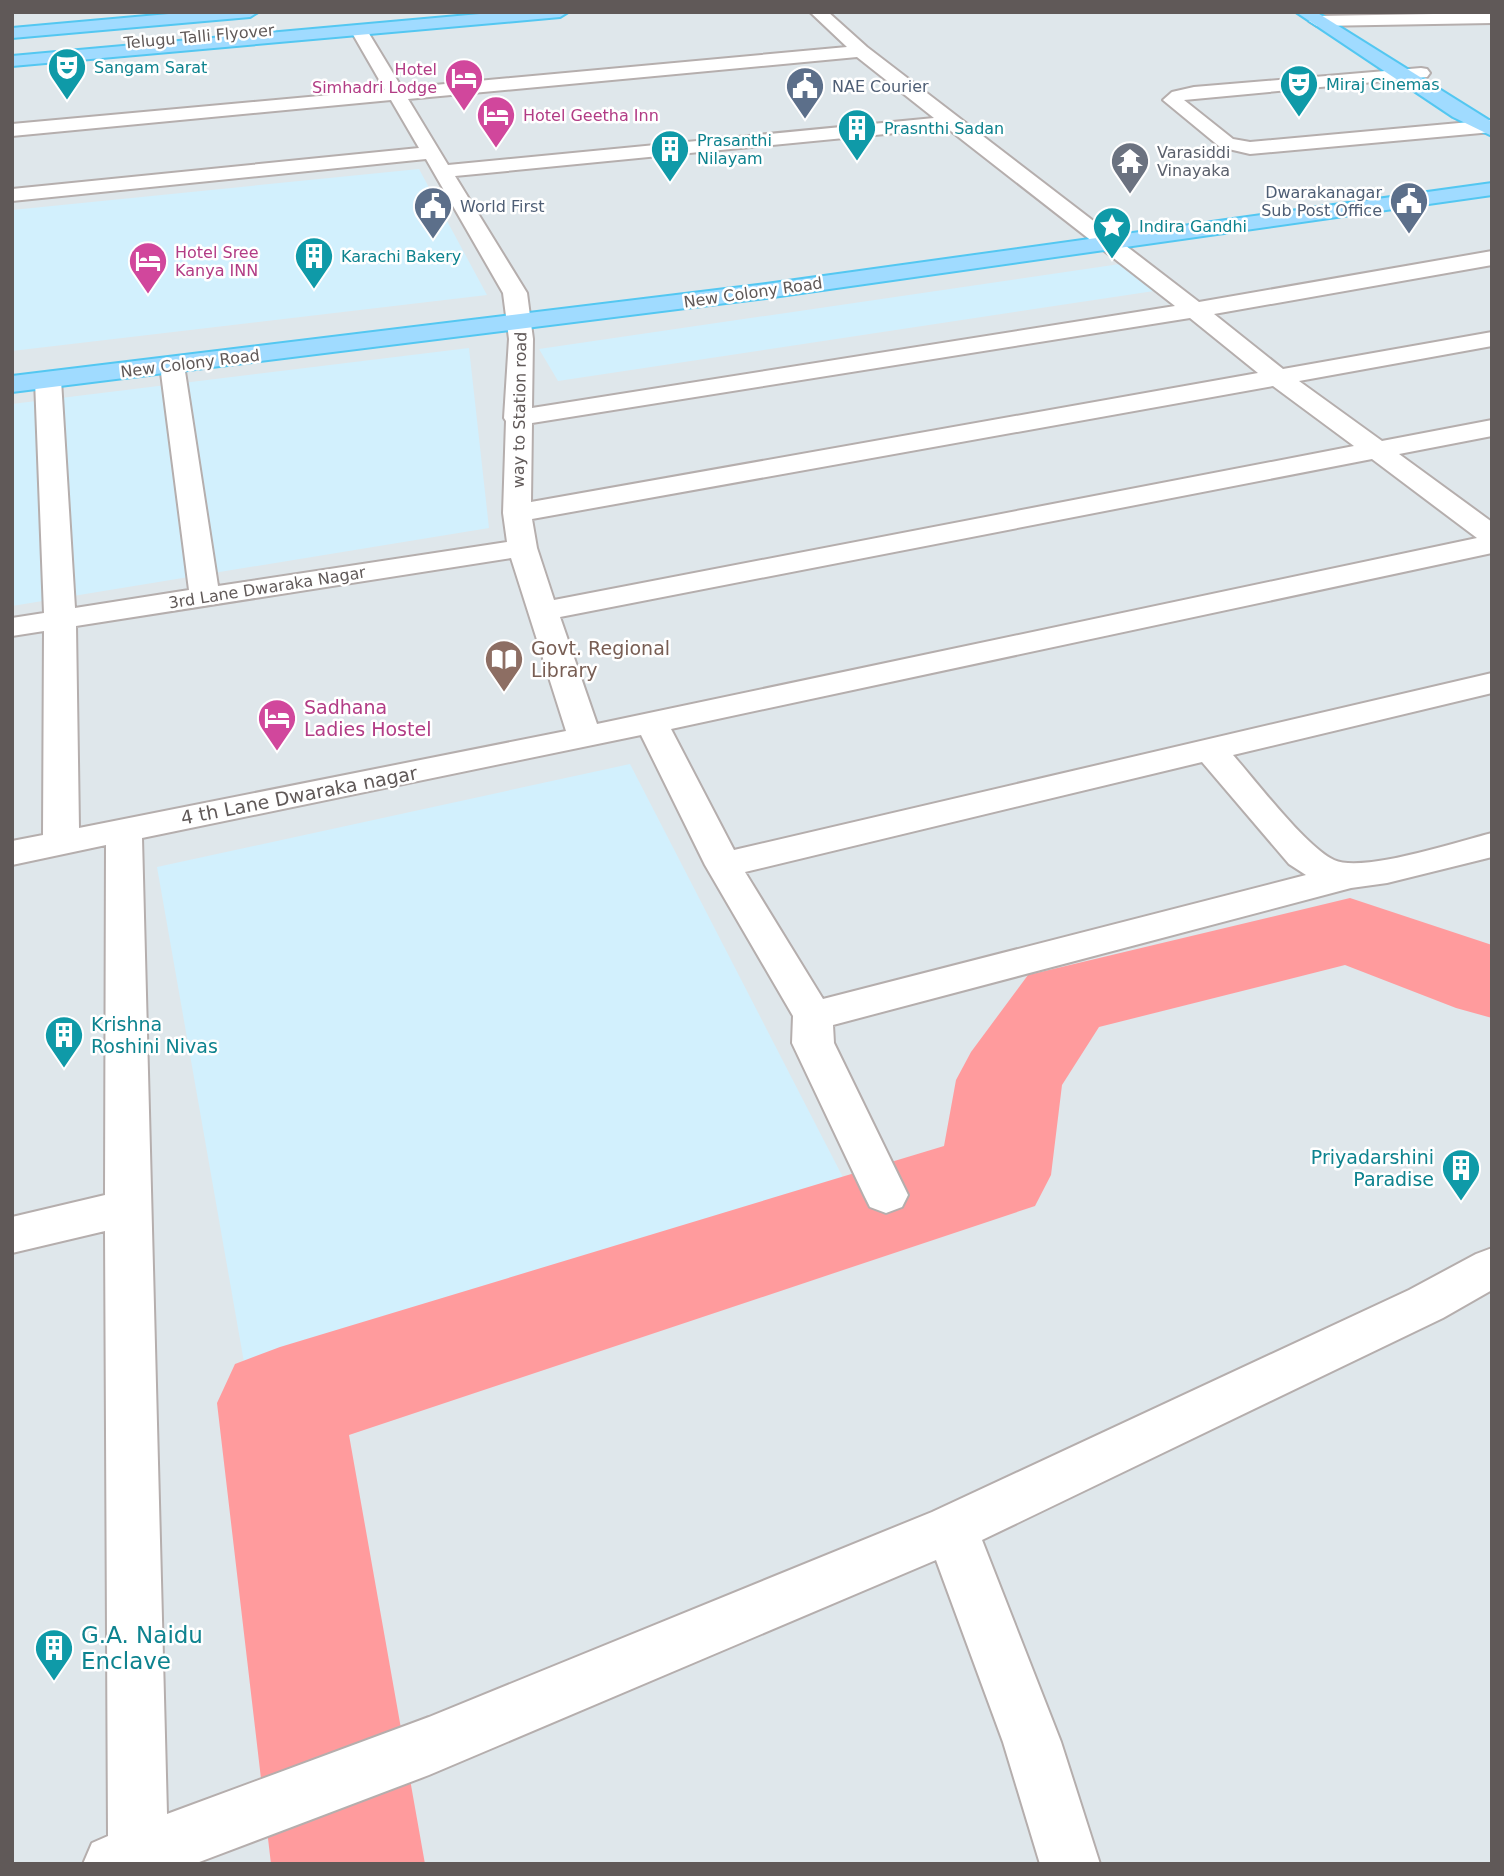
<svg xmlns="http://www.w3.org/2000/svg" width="1504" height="1876" font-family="'DejaVu Sans',sans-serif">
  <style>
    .commercial { fill: #d2f0fd }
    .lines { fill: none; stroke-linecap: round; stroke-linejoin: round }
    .river { fill: #ff9b9d; fill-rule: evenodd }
    .minor-casing { stroke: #b5aead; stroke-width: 4 }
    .major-casing { stroke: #53c7f1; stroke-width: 4 }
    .minor { fill: #fff; fill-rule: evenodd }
    .major { fill: #a0dbff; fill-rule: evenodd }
    .labels { text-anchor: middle; stroke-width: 5; stroke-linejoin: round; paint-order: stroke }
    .far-street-label { font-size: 16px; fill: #605958; stroke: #fff }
    .far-culture-label { font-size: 16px; fill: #0d838f; stroke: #fff; text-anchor: start }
    .far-hotel-label { font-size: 16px; fill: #b23c85; stroke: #fff; text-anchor: start }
    .far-service-label { font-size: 16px; fill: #4e5e75; stroke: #fff; text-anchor: start }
    .far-worship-label { font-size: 16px; fill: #5b616d; stroke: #fff; text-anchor: start }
    .education-label { font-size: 19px; fill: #785e54; stroke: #fff; text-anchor: start }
    .hotel-label { font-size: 19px; fill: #b23c85; stroke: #fff; text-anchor: start }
    .street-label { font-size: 19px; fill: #605958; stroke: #fff }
    .culture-label { font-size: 19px; fill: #0d838f; stroke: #fff; text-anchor: start }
    .near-culture-label { font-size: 23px; fill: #0d838f; stroke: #fff; text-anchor: start }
  </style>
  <rect width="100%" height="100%" fill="#dfe7eb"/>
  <g class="commercial">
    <path d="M419 169 487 295 12 351V210Z"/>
    <path d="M1120 264 1154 291 558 381 539 349Z"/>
    <path d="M469 348 489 528 12 606V404Z"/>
    <path d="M630 764 850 1191 245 1368 157 867Z"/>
  </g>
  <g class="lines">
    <path class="river" d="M1350 898 1492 945V1018L1456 1008 1345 965 1099 1027 1062 1085 1051 1175 1035 1206 349 1435 425 1864H271L217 1403 235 1364 280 1347 944 1146 956 1080 971 1052 1028 975Z"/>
    <g class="minor-casing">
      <g id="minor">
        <path d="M810 12H828L867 47 1199 302 1492 251V265L1214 314 1283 369 1492 332V346L1299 381 1382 441 1492 420V436L1399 454 1492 522V553L671 729 734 850 1492 673V693L1233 755C1255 780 1306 847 1334 860 1363 873 1457 842 1492 833V857L1387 883 1351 888 833 1025 834 1043 908 1195 902 1207 886 1213 870 1207 864 1195 792 1043 793 1016 705 865 641 735 142 838 167 1814 429 1717 932 1512 1409 1290 1476 1254 1492 1248V1290L1443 1318 982 1540 1061 1742 1100 1864H1040L1003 1742 936 1560 429 1775 194 1864H83L92 1843 108 1836 105 1231 12 1253V1217L105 1195 106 845 12 865V841L43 835 44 631 12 636V618L44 613 35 380 39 375 48 372 57 375 61 380 75 608 189 590 160 365 163 360 172 358 181 360 184 365 218 586 507 542 503 513 506 421 504 418 509 339 503 293 426 159 12 201V189L419 148 391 100 12 136V124L385 90 351 31 359 26 365 27 402 88 847 47ZM857 57 934 118 448 165 408 99ZM947 128 1175 306 532 408 533 339 527 293 455 176ZM1190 318 1258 373 531 502 532 423ZM1273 386 1354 446 554 600 537 548 532 519ZM1372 459 1477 538 597 724 560 617ZM511 558 566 731 79 828 76 626ZM1202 762 1289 864 1306 875 823 999 745 872Z"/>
        <path d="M1492 13V23L1317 26 1309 21 1317 16Z"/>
        <path d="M1421 68 1427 69 1430 73 1427 77 1184 100 1233 139 1250 142 1492 120V132L1250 154 1220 147 1163 100 1172 92 1194 87Z"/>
      </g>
    </g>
    <g class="major-casing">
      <g id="major">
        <path d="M191 12H258L250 17 12 38V28Z"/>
        <path d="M502 12H568L560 17 12 66V56Z"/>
        <path d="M1296 12H1316L1492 122V136L1453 117Z"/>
        <path d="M1492 183V195L766 298 12 392V376L766 284Z"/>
      </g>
    </g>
    <use href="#minor" class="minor"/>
    <use href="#major" class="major"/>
  </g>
  <defs>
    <g id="theatre-pin" transform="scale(2.0125)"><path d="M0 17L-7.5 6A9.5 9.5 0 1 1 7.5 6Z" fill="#0f9aa8" stroke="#fff"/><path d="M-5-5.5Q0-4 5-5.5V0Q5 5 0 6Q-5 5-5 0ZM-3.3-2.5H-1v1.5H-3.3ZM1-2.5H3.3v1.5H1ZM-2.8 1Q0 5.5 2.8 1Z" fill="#fff"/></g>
    <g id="hotel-pin" transform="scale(2.0125)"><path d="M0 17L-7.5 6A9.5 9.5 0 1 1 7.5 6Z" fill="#d1479c" stroke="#fff"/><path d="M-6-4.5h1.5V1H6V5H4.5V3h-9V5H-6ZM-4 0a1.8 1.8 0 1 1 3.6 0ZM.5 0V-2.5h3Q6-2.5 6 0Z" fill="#fff"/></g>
    <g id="civic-pin" transform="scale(2.0125)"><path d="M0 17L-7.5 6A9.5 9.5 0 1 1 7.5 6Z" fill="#5c6f8a" stroke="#fff"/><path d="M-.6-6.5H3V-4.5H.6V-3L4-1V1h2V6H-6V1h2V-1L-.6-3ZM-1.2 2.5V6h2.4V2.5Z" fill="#fff"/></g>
    <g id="building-pin" transform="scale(2.0125)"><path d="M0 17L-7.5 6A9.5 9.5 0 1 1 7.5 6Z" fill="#0f9aa8" stroke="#fff"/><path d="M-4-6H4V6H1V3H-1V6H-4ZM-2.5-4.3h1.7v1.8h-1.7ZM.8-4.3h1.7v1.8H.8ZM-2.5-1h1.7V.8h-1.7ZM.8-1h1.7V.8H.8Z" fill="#fff"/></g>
    <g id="temple-pin" transform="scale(2.0125)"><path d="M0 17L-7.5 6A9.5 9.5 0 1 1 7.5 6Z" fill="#6b7280" stroke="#fff"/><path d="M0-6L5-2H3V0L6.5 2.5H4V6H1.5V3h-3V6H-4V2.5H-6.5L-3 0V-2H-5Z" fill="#fff"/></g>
    <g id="sight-pin" transform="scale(2.0125)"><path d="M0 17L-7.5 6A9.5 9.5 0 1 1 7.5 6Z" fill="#0f9aa8" stroke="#fff"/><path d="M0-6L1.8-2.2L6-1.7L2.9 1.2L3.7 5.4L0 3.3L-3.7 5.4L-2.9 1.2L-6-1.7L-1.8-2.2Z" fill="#fff"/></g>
    <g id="library-pin" transform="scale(2.0125)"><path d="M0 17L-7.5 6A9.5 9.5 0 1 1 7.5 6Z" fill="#8d6e63" stroke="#fff"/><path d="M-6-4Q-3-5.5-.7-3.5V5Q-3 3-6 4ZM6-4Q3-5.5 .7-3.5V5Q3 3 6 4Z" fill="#fff"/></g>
  </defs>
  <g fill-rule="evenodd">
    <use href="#theatre-pin" x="67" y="67"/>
    <use href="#hotel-pin" x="464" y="78"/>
    <use href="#theatre-pin" x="1299" y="84"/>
    <use href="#civic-pin" x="805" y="86"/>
    <use href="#hotel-pin" x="496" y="115"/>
    <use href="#building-pin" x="857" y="128"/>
    <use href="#building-pin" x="670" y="149"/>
    <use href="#temple-pin" x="1130" y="161"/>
    <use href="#civic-pin" x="1409" y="201"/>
    <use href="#civic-pin" x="433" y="206"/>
    <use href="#sight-pin" x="1112" y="226"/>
    <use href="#building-pin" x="314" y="256"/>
    <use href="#hotel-pin" x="148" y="261"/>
    <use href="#library-pin" x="504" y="659"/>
    <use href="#hotel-pin" x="277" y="718"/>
    <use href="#building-pin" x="64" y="1035"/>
    <use href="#building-pin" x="1461" y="1168"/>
    <use href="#building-pin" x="54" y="1648"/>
  </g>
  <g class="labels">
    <g class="far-street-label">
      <text transform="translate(199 36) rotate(-5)" y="6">Telugu Talli Flyover</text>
      <text transform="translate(753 292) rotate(-8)" y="6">New Colony Road</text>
      <text transform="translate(190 363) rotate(-7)" y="6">New Colony Road</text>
      <text transform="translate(519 410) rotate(-89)" y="6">way to Station road</text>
      <text transform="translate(267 587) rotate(-9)" y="6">3rd Lane Dwaraka Nagar</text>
    </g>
    <g class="far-culture-label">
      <text x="94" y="73">Sangam Sarat</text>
      <text x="1326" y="90">Miraj Cinemas</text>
      <text x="884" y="134">Prasnthi Sadan</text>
      <text x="697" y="146">Prasanthi<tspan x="697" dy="18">Nilayam</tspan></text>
      <text x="1139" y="232">Indira Gandhi</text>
      <text x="341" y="262">Karachi Bakery</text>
    </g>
    <g class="far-hotel-label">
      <text x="437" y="75" text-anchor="end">Hotel<tspan x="437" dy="18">Simhadri Lodge</tspan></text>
      <text x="523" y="121">Hotel Geetha Inn</text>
      <text x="175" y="258">Hotel Sree<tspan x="175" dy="18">Kanya INN</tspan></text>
    </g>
    <g class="far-service-label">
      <text x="832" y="92">NAE Courier</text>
      <text x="1382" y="198" text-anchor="end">Dwarakanagar<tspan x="1382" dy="18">Sub Post Office</tspan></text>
      <text x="460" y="212">World First</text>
    </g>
    <g class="far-worship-label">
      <text x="1157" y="158">Varasiddi<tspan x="1157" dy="18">Vinayaka</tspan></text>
    </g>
    <g class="education-label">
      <text x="531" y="655">Govt. Regional<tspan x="531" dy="22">Library</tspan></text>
    </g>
    <g class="hotel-label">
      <text x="304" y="714">Sadhana<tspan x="304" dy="22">Ladies Hostel</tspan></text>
    </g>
    <g class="street-label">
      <text transform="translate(299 795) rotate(-11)" y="7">4 th Lane Dwaraka nagar</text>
    </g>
    <g class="culture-label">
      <text x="91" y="1031">Krishna<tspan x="91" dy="22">Roshini Nivas</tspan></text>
      <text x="1434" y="1164" text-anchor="end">Priyadarshini<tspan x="1434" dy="22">Paradise</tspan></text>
    </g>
    <g class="near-culture-label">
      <text x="81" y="1643">G.A. Naidu<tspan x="81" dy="26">Enclave</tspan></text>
    </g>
  </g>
  <rect width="1504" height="1876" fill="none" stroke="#605958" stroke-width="28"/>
</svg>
